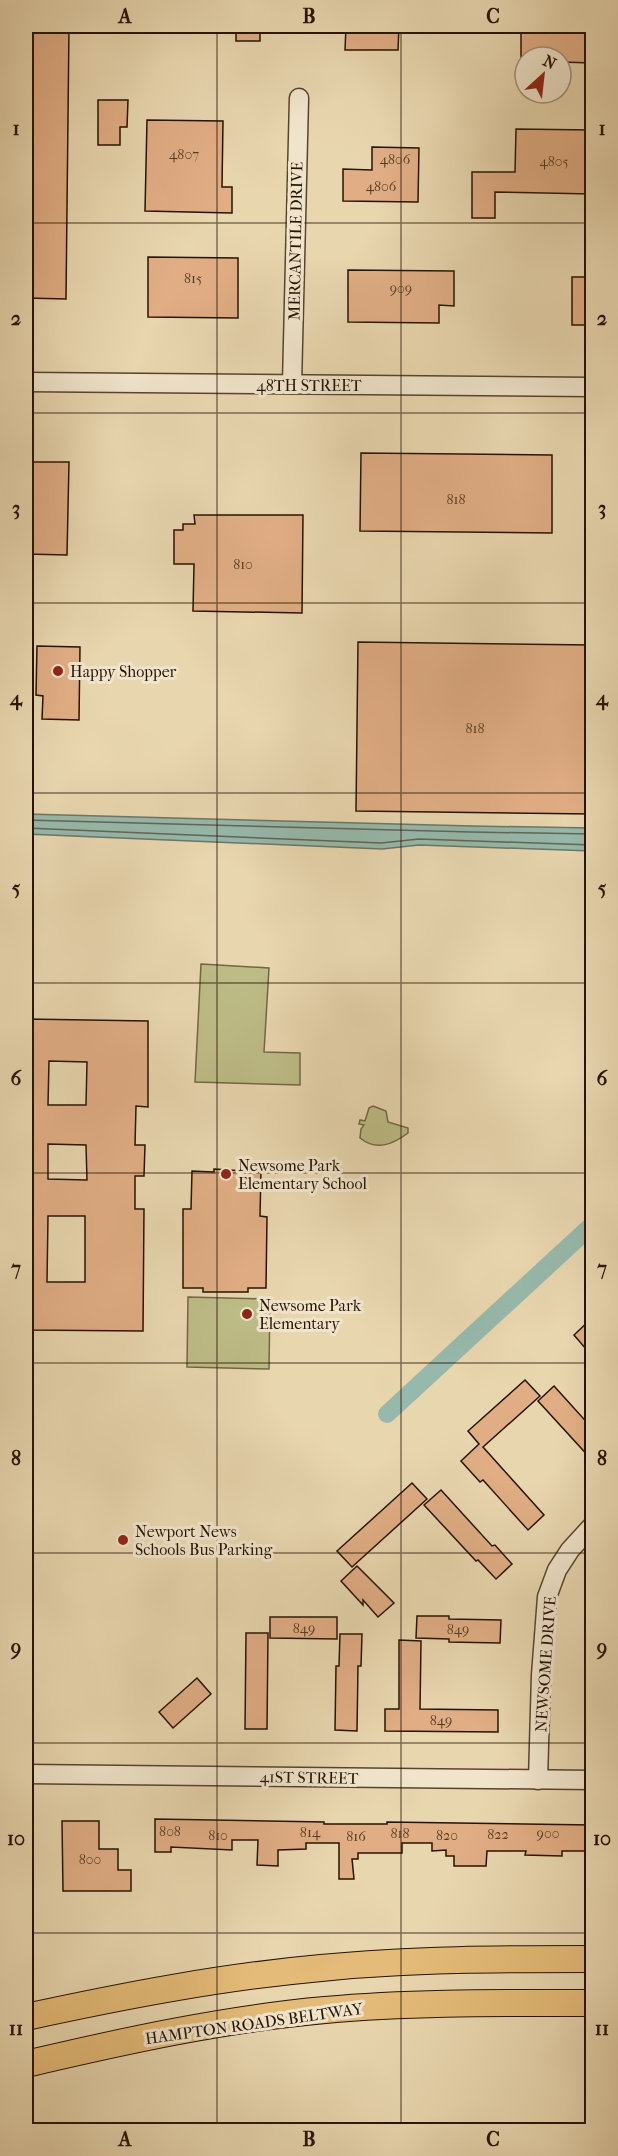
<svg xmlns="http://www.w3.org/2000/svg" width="618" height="2156" font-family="'IM FELL French Canon',serif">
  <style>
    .green { fill: #bdbc86; stroke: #726844; stroke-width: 1.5 }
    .water { fill: #97b9ac; stroke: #6a7768; stroke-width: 1.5 }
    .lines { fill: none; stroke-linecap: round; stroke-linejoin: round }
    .shore { stroke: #5f6656; stroke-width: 1.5 }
    .canal { stroke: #97b9ac; stroke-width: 18 }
    .building { fill: #e0ad84; stroke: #271301; stroke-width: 1.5; fill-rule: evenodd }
    .minor-casing { stroke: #57442c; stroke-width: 21 }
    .highway-casing { stroke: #271301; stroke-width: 28 }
    .minor { stroke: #f0e4cb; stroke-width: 18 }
    .highway { stroke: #e4bb78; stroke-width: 26 }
    .grid { fill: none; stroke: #271301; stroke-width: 1.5; stroke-opacity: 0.55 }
    .poi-dot { fill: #8f2418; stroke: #f0e4cb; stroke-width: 2 }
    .labels { text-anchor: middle; stroke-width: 6; stroke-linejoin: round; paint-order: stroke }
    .number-label { font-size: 14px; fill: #553a22 }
    .street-label { font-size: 16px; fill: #271301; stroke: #f0e4cb }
    .poi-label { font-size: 16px; fill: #271301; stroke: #f0e4cb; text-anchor: start }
    .neatline { fill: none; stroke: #271301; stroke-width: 2 }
    .grid-label { font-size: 20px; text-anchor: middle; font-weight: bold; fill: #271301 }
  </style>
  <rect width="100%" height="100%" fill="#e8d6af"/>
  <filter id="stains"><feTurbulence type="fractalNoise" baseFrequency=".00333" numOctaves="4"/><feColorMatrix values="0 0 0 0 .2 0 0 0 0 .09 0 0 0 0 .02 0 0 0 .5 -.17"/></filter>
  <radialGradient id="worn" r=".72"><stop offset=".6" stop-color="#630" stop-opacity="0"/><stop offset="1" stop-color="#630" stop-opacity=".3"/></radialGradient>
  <g class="green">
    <path d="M201 964 269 968 264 1052 300 1053V1085L195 1082Z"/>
    <path d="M373 1106 386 1111 388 1122 408 1128V1133C392 1145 376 1151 360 1138L361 1129 364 1125 359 1124 360 1120 365 1121 369 1108Z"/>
    <path d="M188 1297 270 1299 269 1369 187 1367Z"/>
  </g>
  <path class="water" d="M26 814 472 826 592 828V851L419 845 382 849 26 834Z"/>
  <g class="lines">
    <g class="shore">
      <path d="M26 820 471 832 592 834"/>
      <path d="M26 828 381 843 419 839 592 845"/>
    </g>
    <path class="canal" d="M387 1414 592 1225"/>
  </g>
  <g class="building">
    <path d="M26 26H69L66 299 26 298Z"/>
    <rect x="236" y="26" width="24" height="15"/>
    <path d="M346 26H399L398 50H345Z"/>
    <path d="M521 26H592V63L561 62V57H521Z"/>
    <path d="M98 100H128L127 127H120V145H98Z"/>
    <path d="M147 120 223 121 222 187H232V213L145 211Z"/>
    <path d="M516 129 592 130V194L495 192V218H472V172H515Z"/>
    <path d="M372 147 419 148 418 202 343 201V169L372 170Z"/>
    <path d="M148 257 238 258V318L148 317Z"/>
    <path d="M348 270 454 271V306L439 305V323L348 322Z"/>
    <rect x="572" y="277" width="20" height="48"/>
    <path d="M361 453 552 455V533L360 531Z"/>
    <path d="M26 462H69L67 555 26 554Z"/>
    <path d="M194 515H303L302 613 193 611 194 564H174V530H183V524H195Z"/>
    <path d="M358 642 592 645V814L356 811Z"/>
    <path d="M37 646 80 647 79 720 42 719 43 696 36 695Z"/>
    <path d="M26 1019 148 1021V1107L136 1106 135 1145H145L144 1176H135V1209H144L143 1331 26 1330ZM49 1061 87 1062 86 1105H48ZM48 1144 86 1145 87 1180 48 1179ZM48 1216H85V1282H47Z"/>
    <path d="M214 1169 261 1172 260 1216 267 1217 266 1288H248V1292H203V1288H183V1209H191L192 1171 214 1172Z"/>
    <path d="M592 1318V1356L574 1335Z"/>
    <path d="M525 1380 540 1396 483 1447 544 1515 528 1530 483 1480 480 1482 461 1461 479 1444 468 1431Z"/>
    <path d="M554 1386 592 1428V1460L538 1401Z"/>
    <path d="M412 1483 427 1499 352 1567 337 1551Z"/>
    <path d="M441 1490 492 1546 495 1545 512 1564 496 1579 478 1560 476 1561 424 1505Z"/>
    <path d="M357 1566 394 1603 378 1617 363 1600V1605L341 1581Z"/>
    <path d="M417 1616H449V1619L501 1620 500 1643 449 1642V1639L416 1638Z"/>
    <path d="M270 1617H337V1639L270 1638Z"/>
    <path d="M246 1633H268L267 1729H245Z"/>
    <path d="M340 1634H362L361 1666H358L357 1731 335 1730 336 1666H339Z"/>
    <path d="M399 1640 421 1641 420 1709 498 1710V1732L385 1731V1709H399Z"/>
    <path d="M197 1678 211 1694 173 1728 159 1712Z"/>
    <path d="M155 1819 324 1822V1824H387V1822L592 1825V1851H562V1856L525 1855 526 1851H487L486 1866H454V1856H446V1850L432 1851V1843H402V1853H358V1859H352L354 1879H339V1843H306V1849L278 1850V1866L257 1865 258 1840H232V1850L171 1847V1852H155Z"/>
    <path d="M62 1821H99V1849H118V1870H131V1891H63Z"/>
  </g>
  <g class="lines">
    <g class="minor-casing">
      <g id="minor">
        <path d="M26 382 592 387"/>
        <path d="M292 384 299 98"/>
        <path d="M26 1774 592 1780"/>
        <path d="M538 1780 541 1675 547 1597 557 1570 570 1550 592 1526"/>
      </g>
    </g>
    <g class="highway-casing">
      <g id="highway">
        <path d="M26 2017C123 1996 221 1977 321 1968 411 1959 502 1959 592 1959"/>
        <path d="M26 2064C124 2041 224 2019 325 2010 413 2002 504 2003 592 2003"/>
      </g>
    </g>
    <use href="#minor" class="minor"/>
    <use href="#highway" class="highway"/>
  </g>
  <path class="grid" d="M217 26V2130M401 26V2130M26 223H592M26 413H592M26 603H592M26 793H592M26 983H592M26 1173H592M26 1363H592M26 1553H592M26 1743H592M26 1933H592"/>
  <g class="poi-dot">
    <circle cx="58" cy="671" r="6"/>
    <circle cx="226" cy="1174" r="6"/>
    <circle cx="247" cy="1314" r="6"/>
    <circle cx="123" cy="1540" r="6"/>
  </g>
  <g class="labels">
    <g class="number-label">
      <text x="184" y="159">4807</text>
      <text x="395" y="164">4806</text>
      <text x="554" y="166">4805</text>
      <text x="381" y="191">4806</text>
      <text x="193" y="283">815</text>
      <text x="401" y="293">909</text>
      <text x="456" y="504">818</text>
      <text x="243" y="569">810</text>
      <text x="475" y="733">818</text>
      <text x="304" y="1633">849</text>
      <text x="458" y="1634">849</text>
      <text x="441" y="1725">849</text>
      <text x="170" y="1836">808</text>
      <text x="310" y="1837">814</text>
      <text x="400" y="1838">818</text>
      <text x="548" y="1838">900</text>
      <text x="498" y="1839">822</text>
      <text x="218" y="1840">810</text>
      <text x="447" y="1840">820</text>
      <text x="356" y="1841">816</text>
      <text x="90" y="1864">800</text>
    </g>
    <g class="street-label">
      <text transform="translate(295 241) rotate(-89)" y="6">MERCANTILE DRIVE</text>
      <text x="309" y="391">48TH STREET</text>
      <text transform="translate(545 1664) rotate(-86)" y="6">NEWSOME DRIVE</text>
      <text transform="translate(309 1777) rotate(1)" y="6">41ST STREET</text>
      <text transform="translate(254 2023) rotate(-8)" y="6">HAMPTON ROADS BELTWAY</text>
    </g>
    <g class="poi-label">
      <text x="70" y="677">Happy Shopper</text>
      <text x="238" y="1171">Newsome Park<tspan x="238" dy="18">Elementary School</tspan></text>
      <text x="259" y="1311">Newsome Park<tspan x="259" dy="18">Elementary</tspan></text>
      <text x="135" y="1537">Newport News<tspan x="135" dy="18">Schools Bus Parking</tspan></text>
    </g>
  </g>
  <rect width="618" height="2156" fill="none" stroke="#e8d6af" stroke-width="66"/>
  <g transform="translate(543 75) rotate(27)"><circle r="28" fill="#f0e4cb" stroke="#a0907a" stroke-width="1.5"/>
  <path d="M0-4.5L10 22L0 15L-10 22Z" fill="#8f2418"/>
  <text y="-9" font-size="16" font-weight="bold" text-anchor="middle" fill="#271301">N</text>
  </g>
  <rect x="33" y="33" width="552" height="2090" class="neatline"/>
  <g class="grid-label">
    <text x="125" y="23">A</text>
    <text x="309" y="23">B</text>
    <text x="493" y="23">C</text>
    <text x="16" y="135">1</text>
    <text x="602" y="135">1</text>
    <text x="16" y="325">2</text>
    <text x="602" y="325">2</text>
    <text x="16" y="515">3</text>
    <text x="602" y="515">3</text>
    <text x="16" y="705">4</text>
    <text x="602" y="705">4</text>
    <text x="16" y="895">5</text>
    <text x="602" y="895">5</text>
    <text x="16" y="1085">6</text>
    <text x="602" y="1085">6</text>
    <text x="16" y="1275">7</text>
    <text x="602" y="1275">7</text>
    <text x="16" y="1465">8</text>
    <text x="602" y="1465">8</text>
    <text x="16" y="1655">9</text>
    <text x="602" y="1655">9</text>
    <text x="16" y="1845">10</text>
    <text x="602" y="1845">10</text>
    <text x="16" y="2035">11</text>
    <text x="602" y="2035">11</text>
    <text x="125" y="2146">A</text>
    <text x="309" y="2146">B</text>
    <text x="493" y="2146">C</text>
  </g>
  <rect width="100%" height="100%" filter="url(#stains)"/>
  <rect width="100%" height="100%" fill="url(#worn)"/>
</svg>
